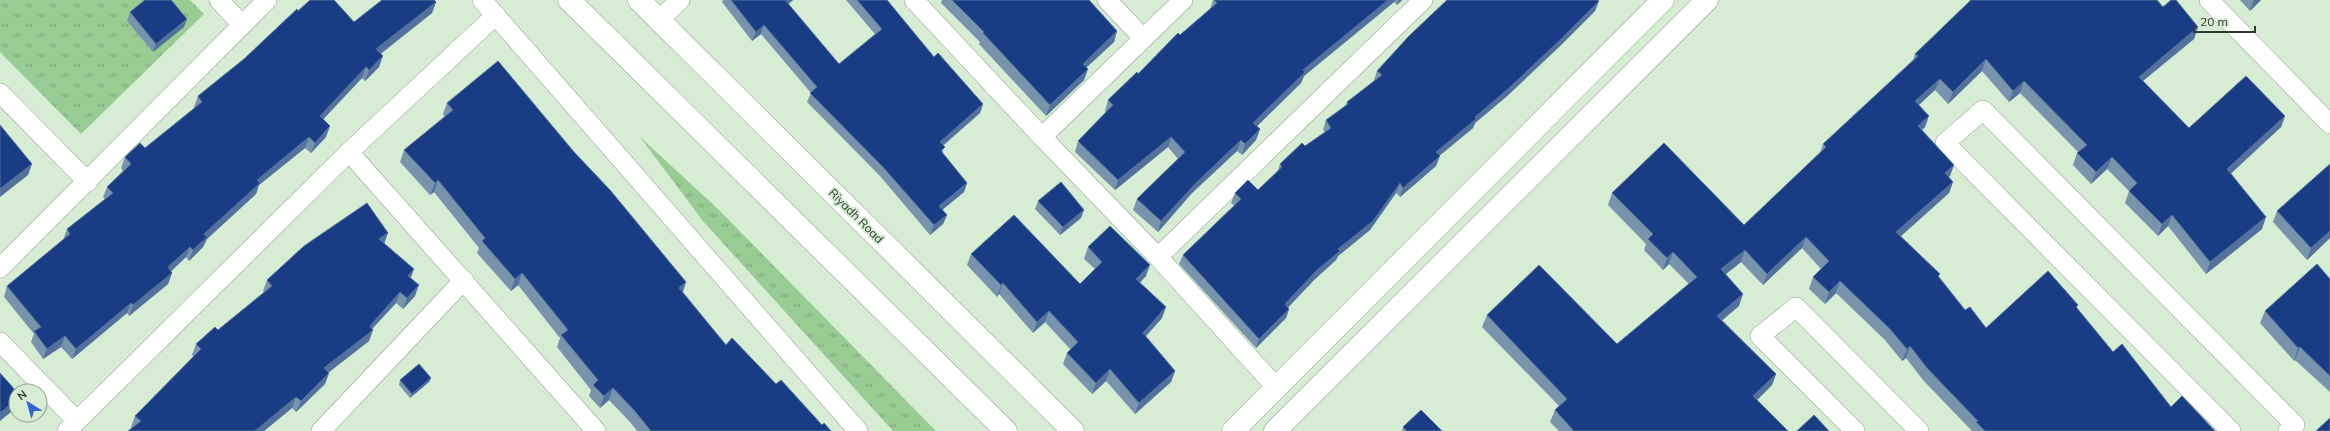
<svg xmlns="http://www.w3.org/2000/svg" width="2330" height="431" font-family="Mulish,sans-serif">
  <style>
    .grass { fill: url(#grass-tufts) }
    .lines { fill: none; stroke-linecap: round; stroke-linejoin: round }
    .street-casing { stroke: #8da38b; stroke-width: 20 }
    .secondary-casing { stroke: #8da38b; stroke-width: 23 }
    .street { stroke: #fff; stroke-width: 19 }
    .secondary { stroke: #fff; stroke-width: 22 }
    .wall { fill: #7894ac }
    .shaded-wall { fill: #52719c }
    .building { fill: #1a3c85; stroke: #52719c }
    .labels { text-anchor: middle; stroke-width: 4; stroke-linejoin: round; paint-order: stroke }
    .street-label { font-size: 12px; fill: #313a30; stroke: #d6edd3 }
  </style>
  <defs>
    <pattern id="grass-tufts" width="24" height="20" patternUnits="userSpaceOnUse"><rect width="24" height="20" fill="#98cc93"/><path d="M3 7l-1-3M5 7V3M7 7l1-3M15 17l-1-3M17 17v-4M19 17l1-3" fill="none" stroke="#7da778"/></pattern>
  </defs>
  <rect width="100%" height="100%" fill="#d6edd3"/>
  <g class="grass">
    <path d="M0 0H190L204 14 81 134 0 52Z"/>
    <path d="M640 137 718 209 936 431H893L703 221Z"/>
  </g>
  <g class="lines">
    <g class="street-casing">
      <g id="street">
        <path d="M219 0 242 25"/>
        <path d="M482 0 858 431"/>
        <path d="M914 0 1042 137"/>
        <path d="M1107 0 1143 38"/>
        <path d="M1183 0 1042 137 1158 257 1276 387"/>
        <path d="M2209 0 2330 124"/>
        <path d="M659 20 680 0"/>
        <path d="M0 93 88 182"/>
        <path d="M349 152 596 431"/>
        <path d="M1158 257 1423 0"/>
        <path d="M0 268 267 0"/>
        <path d="M0 342 77 421"/>
        <path d="M67 431 349 152 496 15"/>
        <path d="M321 431 464 280"/>
        <path d="M1855 431 1760 336 1796 307 1919 431"/>
        <path d="M2231 431 1945 143 1983 110 2295 425 2288 431"/>
      </g>
    </g>
    <g class="secondary-casing">
      <g id="secondary">
        <path d="M569 0 1006 431"/>
        <path d="M639 0 1073 431"/>
        <path d="M1233 431 1663 0"/>
        <path d="M1275 431 1707 0"/>
      </g>
    </g>
    <use href="#street" class="street"/>
    <use href="#secondary" class="secondary"/>
  </g>
  <g class="wall">
    <path d="M723 0H793L788 4 839 64 875 34 846 0H887L934 57 983 104 980 113 943 146V153L967 183 964 192 942 210 947 215 943 224 930 235 880 176 807 102 811 93 761 34 752 41 722 2Z"/>
    <path d="M942 0H1089L1117 31 1114 42 1086 68 1088 69 1084 80 1046 116 979 44 980 42 941 3Z"/>
    <path d="M1213 0H1402L1397 5 1394 2 1304 76 1301 83 1257 126 1260 129 1256 140 1242 155 1237 151 1192 193 1158 232 1133 210 1137 199 1178 159 1168 147 1115 190 1075 152 1078 141 1106 113 1105 111 1108 100 1138 74 1180 35 1210 10Z"/>
    <path d="M2240 0H2261L2250 11Z"/>
    <path d="M1599 1 1595 11 1559 47 1506 97 1475 123 1473 128 1439 156 1436 166 1400 197 1396 193 1370 230 1338 256 1336 260 1314 280 1288 307 1289 309 1286 318 1256 348 1179 264 1183 255 1235 206 1231 203 1235 193 1258 190 1277 173 1280 164 1325 132 1323 130 1326 120 1345 107 1347 102 1374 81V80L1377 71Z"/>
    <path d="M436 2 432 13 381 54 379 67 365 81 362 78 323 119 326 137 311 153 305 148 259 185 256 194 207 239 203 247 189 261 186 257 171 271 172 273 168 284 129 316 127 313 72 359 61 347 43 359 31 342 34 334 4 297 7 286 63 240 67 229 105 199 103 197 107 187 123 171 121 168 125 157 145 148 195 108 194 107 198 96 244 59 298 11 354 22Z"/>
    <path d="M2163 7 2198 27 2194 39 2143 81 2189 128 2285 116 2281 127 2231 173 2262 229 2206 274 2168 226 2158 236 2125 203 2129 191 2107 169 2091 184 2073 165 2077 153 2078 152 2020 93 2009 102 1982 71 1948 104 1935 90 1919 105 1925 127 1922 130 1954 165 1949 177 1953 182 1949 193 1901 236 1939 278 1965 310 1986 328 2078 305 2077 308 2113 352 2171 407 2215 431H1972L1923 380 1906 358 1902 361 1885 340 1836 293 1825 304 1809 289 1813 277 1821 269 1802 248 1763 285 1741 262 1726 274 1739 306 1722 320 1776 374 1772 385 1757 400 1788 431H1559L1550 422 1555 410 1559 406 1482 327 1487 315 1617 344 1689 284 1669 264 1663 270 1644 250 1646 244 1608 205 1612 193 1744 225 1820 153 1823 144 1913 60 1915 54Z"/>
    <path d="M130 12 184 27 153 52 127 21Z"/>
    <path d="M447 103 574 152 686 282 683 292 726 345 776 384 822 425 831 431H637L630 422 609 400 600 408 589 396 591 390 557 347 560 338 518 285 511 291 477 253 479 248 434 192 430 195 400 162 404 150 445 117 443 114Z"/>
    <path d="M2330 164V238L2307 260 2273 222 2277 211Z"/>
    <path d="M1038 201 1081 218 1060 235 1035 209Z"/>
    <path d="M384 243 411 278 415 296 403 309 396 303 372 329 369 341 328 373H329L325 384 296 412 292 408 264 431H128L132 428 131 427 135 416 194 357 192 355 196 344 218 330 264 292 263 291 267 280Z"/>
    <path d="M1088 247 1146 276 1140 283 1162 318 1145 337 1175 371 1171 382 1135 414 1106 381 1092 394 1063 364 1067 353 1071 350 1045 322 1033 333 999 294 997 297 967 265 971 254 1080 284 1095 269 1084 259Z"/>
    <path d="M2330 279V392L2295 360 2294 361 2260 323 2265 311Z"/>
    <path d="M431 378 429 382 410 398 399 385 400 380Z"/>
    <path d="M1403 427 1442 431H1402Z"/>
  </g>
  <g class="shaded-wall">
    <path d="M786 0H793L782 10Z"/>
    <path d="M1388 0H1395L1394 2 1304 76 1301 83 1250 133 1253 123 1303 70Z"/>
    <path d="M1399 0H1402L1397 5Z"/>
    <path d="M2254 0H2261L2250 11Z"/>
    <path d="M1599 1 1595 11 1559 47 1506 97 1475 123 1473 128 1433 161 1436 152Z"/>
    <path d="M436 2 432 13 372 60 376 49Z"/>
    <path d="M187 19 184 27 153 52 156 44Z"/>
    <path d="M764 25 761 34 752 41 756 32Z"/>
    <path d="M2198 27 2194 39 2134 88 2139 77Z"/>
    <path d="M1117 31 1114 42 1079 74 1083 64Z"/>
    <path d="M383 56 379 67 365 81 369 70Z"/>
    <path d="M1986 59 1982 71 1948 104 1953 92Z"/>
    <path d="M366 67 362 78 316 127 320 116Z"/>
    <path d="M1088 69 1084 80 1046 116 1050 105Z"/>
    <path d="M1940 79 1935 90 1911 112 1915 101Z"/>
    <path d="M2024 81 2020 93 2009 102 2013 91Z"/>
    <path d="M983 104 980 113 936 151 940 142Z"/>
    <path d="M1929 116 1925 127 1914 137 1918 126Z"/>
    <path d="M2285 116 2281 127 2223 181 2227 169Z"/>
    <path d="M330 126 326 137 311 153 315 143Z"/>
    <path d="M1260 129 1256 140 1242 155 1245 144Z"/>
    <path d="M309 137 305 148 259 185 256 194 207 239 203 247 189 261 193 250 204 234 257 180Z"/>
    <path d="M1171 137 1168 147 1115 190 1118 180Z"/>
    <path d="M1241 140 1237 151 1192 193 1158 232 1161 221 1196 183Z"/>
    <path d="M1440 156 1436 166 1400 197 1403 188Z"/>
    <path d="M2112 157 2107 169 2091 184 2096 172Z"/>
    <path d="M32 164 28 175 0 197V189Z"/>
    <path d="M1954 165 1950 176 1941 184 1945 173Z"/>
    <path d="M438 180 434 192 430 195 435 183Z"/>
    <path d="M1953 182 1949 193 1892 244 1896 232Z"/>
    <path d="M967 183 964 192 936 215 939 206Z"/>
    <path d="M1400 183 1396 193 1370 230 1338 256 1336 260 1314 280 1282 314 1285 304 1317 270 1338 249Z"/>
    <path d="M1084 210 1081 218 1060 235 1063 227Z"/>
    <path d="M947 215 943 224 930 235 934 225Z"/>
    <path d="M2172 215 2168 226 2158 236 2162 224Z"/>
    <path d="M2266 217 2262 229 2206 274 2210 262Z"/>
    <path d="M2330 231V238L2307 260 2311 248Z"/>
    <path d="M388 233 384 244 379 239Z"/>
    <path d="M1806 237 1802 248 1763 285 1767 274Z"/>
    <path d="M190 247 186 257 164 278 168 267Z"/>
    <path d="M1745 250 1741 262 1717 281 1721 269Z"/>
    <path d="M1673 252 1669 264 1663 270 1667 258Z"/>
    <path d="M1150 265 1146 276 1132 290 1136 279Z"/>
    <path d="M414 269 410 280 408 276Z"/>
    <path d="M172 273 168 284 129 316 133 305Z"/>
    <path d="M522 273 518 285 511 291 515 279Z"/>
    <path d="M1840 281 1836 293 1825 304 1829 292Z"/>
    <path d="M686 282 682 294 679 288Z"/>
    <path d="M1003 283 999 294 997 297 1001 285Z"/>
    <path d="M419 285 415 296 403 309 407 298Z"/>
    <path d="M400 292 396 303 370 331 373 330 369 341 320 379 324 368 370 326Z"/>
    <path d="M1743 294 1739 306 1713 328 1717 316Z"/>
    <path d="M131 303 127 313 72 359 76 349Z"/>
    <path d="M1166 307 1162 318 1139 344 1143 333Z"/>
    <path d="M1289 309 1286 318 1256 348 1259 339Z"/>
    <path d="M1049 311 1045 322 1033 333 1037 322Z"/>
    <path d="M65 336 61 347 43 359 47 349Z"/>
    <path d="M1910 346 1906 358 1902 361 1907 349Z"/>
    <path d="M2300 347 2295 360 2294 361 2298 348Z"/>
    <path d="M1110 369 1106 381 1092 394 1096 383Z"/>
    <path d="M1175 371 1171 382 1135 414 1139 403Z"/>
    <path d="M329 373 325 384 296 412 301 401Z"/>
    <path d="M1776 374 1772 385 1749 408 1753 396Z"/>
    <path d="M431 378 429 382 410 398 412 394Z"/>
    <path d="M613 388 609 400 600 408 604 396Z"/>
    <path d="M296 397 292 408 264 431H255Z"/>
    <path d="M16 400V408L0 421V413Z"/>
  </g>
  <g class="building">
    <path d="M145 0H171L187 19 156 44 130 12Z"/>
    <path d="M310 0H334L354 22 382 0H434L436 2 376 49 383 56 369 70 366 67 320 116 330 126 315 143 309 137 257 180 260 183 204 234 207 237 193 250 190 247 168 267 172 273 133 305 131 303 76 349 65 336 47 349 34 331 41 327 7 286 70 234 67 229 113 193 107 187 131 164 125 157 140 143 145 148 202 102 198 96 244 59 297 9 298 11Z"/>
    <path d="M731 0H786H785L839 64 882 29 857 0H887L934 57 938 53 983 104 940 142 945 147 941 151 967 183 939 206 947 215 934 225 883 167 810 93 817 87 764 25 756 32Z"/>
    <path d="M952 0H1089L1117 31 1083 64 1088 69 1050 105 983 33 984 32Z"/>
    <path d="M1214 0H1388L1303 70 1305 72 1253 123 1260 129 1245 144 1241 140 1196 183 1161 221 1137 199 1185 152 1171 137 1118 180 1078 141 1113 105 1108 100 1137 72 1138 74 1178 33 1180 35 1217 3Z"/>
    <path d="M1447 0H1597L1599 1 1562 38 1509 88 1475 117 1476 119 1436 152 1440 156 1403 188 1400 183 1373 221 1338 249 1340 251 1317 270 1285 304 1289 309 1259 339 1183 255 1241 199 1235 193 1248 180 1258 190 1282 167 1280 164 1302 143 1305 146 1331 128 1326 120 1348 104 1347 102 1382 75 1377 71 1409 36Z"/>
    <path d="M1971 0H2157L2163 7 2171 0H2176L2198 27 2139 77 2189 128 2246 76 2285 116 2227 169 2266 217 2210 262 2172 215 2162 224 2129 191 2137 183 2112 157 2096 172 2077 153 2087 145 2024 81 2013 91 1986 59 1953 92 1940 79 1915 101 1929 116 1918 126 1954 165 1945 173 1953 182 1896 232 1940 274 1938 276 1965 310 1970 307 1986 328 2048 271 2078 305 2076 307 2113 352 2122 344 2171 407 2182 396 2215 431H1985L1976 422 1978 421 1927 368 1910 346 1907 349 1889 328 1840 281 1829 292 1813 277 1829 261 1806 237 1767 274 1745 250 1721 269 1743 294 1717 316 1776 374 1753 396 1788 431H1574L1555 410 1567 399 1487 315 1539 265 1617 344 1697 277 1673 252 1667 258 1648 239 1653 234 1612 193 1664 143 1744 225 1826 147 1823 144 1918 56 1915 54Z"/>
    <path d="M498 61 574 152 610 190 686 282 679 288 726 345 732 338 776 384 781 380 822 425 824 423 831 431H651L634 410 613 388 604 396 593 385 598 380 561 335 568 330 522 273 515 279 482 241 485 238 438 180 435 183 404 150 453 110 447 103Z"/>
    <path d="M0 125 32 164 0 189Z"/>
    <path d="M2330 164V231L2311 248 2277 211Z"/>
    <path d="M1061 182 1084 210 1063 227 1038 201Z"/>
    <path d="M367 203 388 233 379 239 414 269 408 276 419 285 407 298 400 292 370 326 373 330 324 368 329 373 301 401 296 397 255 431H128L141 421 135 416 201 349 196 344 215 327 218 330 272 286 267 280 304 246Z"/>
    <path d="M1014 215 1080 284 1102 262 1088 247 1110 226 1150 265 1136 279 1166 307 1143 333 1175 371 1139 403 1110 369 1096 383 1067 353 1078 342 1049 311 1037 322 1003 283 1001 285 971 254Z"/>
    <path d="M2317 264 2330 279V376L2300 347 2298 348 2265 311Z"/>
    <path d="M419 364 431 378 412 394 400 380Z"/>
    <path d="M0 373 16 391V400L0 413Z"/>
    <path d="M1421 410 1442 431H1407L1403 427Z"/>
    <path d="M1814 415 1829 431H1797Z"/>
    <path d="M2330 418V431H2316Z"/>
  </g>
  <g class="labels">
    <g class="street-label">
      <text transform="translate(856 216) rotate(45)" y="4">Riyadh Road</text>
    </g>
  </g>
  <g transform="translate(28 403) rotate(323)"><circle r="19" fill="#d6edd3" stroke="#94a592"/>
  <path d="M0-3L7 15L0 10L-7 15Z" fill="#3164d3"/>
  <text y="-6" font-size="11" font-weight="bold" text-anchor="middle" fill="#313a30">N</text>
  </g>
  <path d="M2194 26v6h61v-6" fill="none" stroke="#313a30" stroke-width="2"/>
  <text x="2200" y="26" font-size="12" fill="#313a30" stroke="#d6edd3" stroke-width="3" paint-order="stroke">20 m</text>
</svg>
